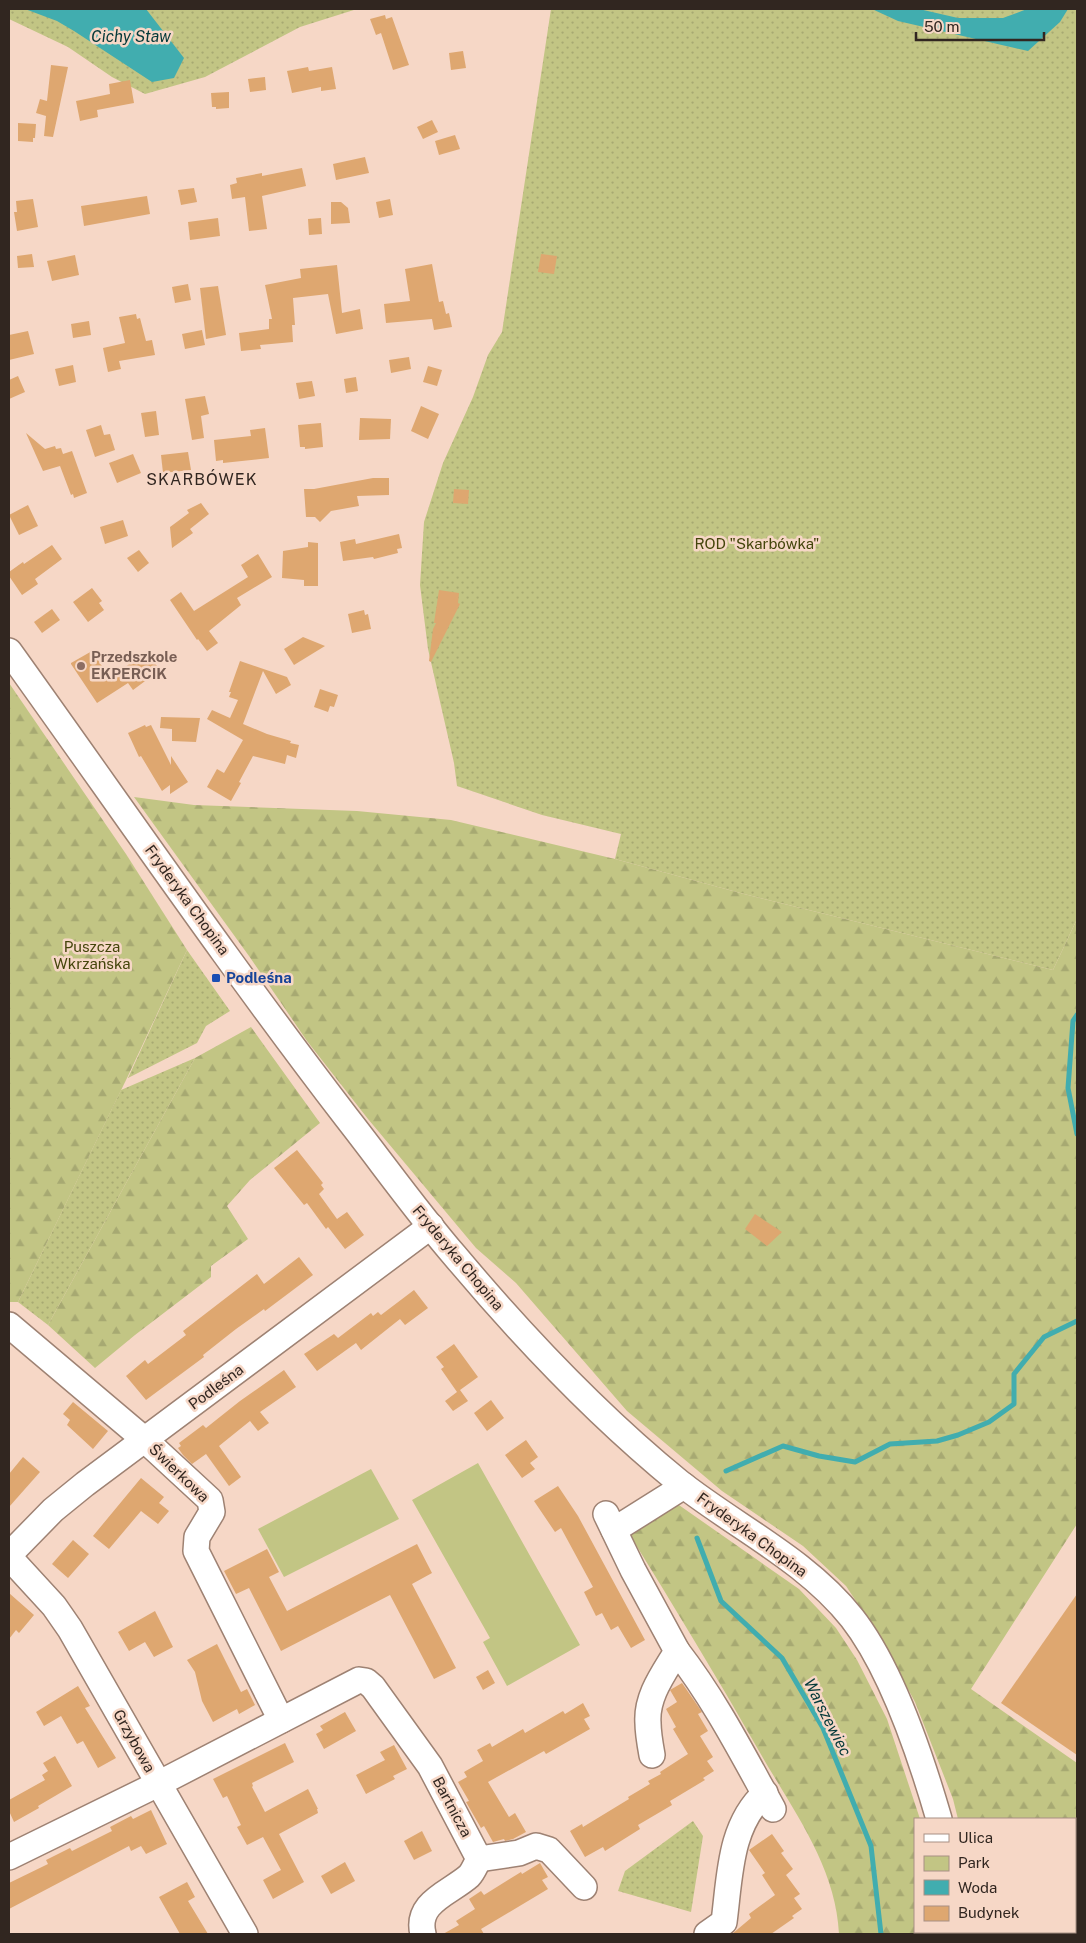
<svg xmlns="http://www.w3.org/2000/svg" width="1086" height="1943" font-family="'Public Sans',sans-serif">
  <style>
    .green { fill: url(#green-dots) }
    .forest { fill: url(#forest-firs) }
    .pitch { fill: #c2c584 }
    .water { fill: #41adaf }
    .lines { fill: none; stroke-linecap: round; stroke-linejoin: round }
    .stream { stroke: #41adaf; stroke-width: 5 }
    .building { fill: #dea770 }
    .minor-casing { stroke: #9e8273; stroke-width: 28 }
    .minor { stroke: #fff; stroke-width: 25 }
    .education-dot { fill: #8d6e63; stroke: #f6d7c6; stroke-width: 2 }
    .transit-dot { fill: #1a4fb4; stroke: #f6d7c6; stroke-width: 2 }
    .labels { text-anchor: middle; stroke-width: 5; stroke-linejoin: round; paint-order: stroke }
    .park-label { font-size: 15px; fill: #44450b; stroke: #f6d7c6 }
    .education-label { font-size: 15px; font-weight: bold; fill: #785e54; stroke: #f6d7c6; text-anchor: start }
    .street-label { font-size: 15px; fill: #312620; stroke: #f6d7c6 }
    .transit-label { font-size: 15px; font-weight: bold; fill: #164399; stroke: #f6d7c6; text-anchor: start }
    .water-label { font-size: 16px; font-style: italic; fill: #033839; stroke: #f6d7c6 }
    .neighbourhood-label { font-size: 16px; letter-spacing: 1px; fill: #312620; stroke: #f6d7c6 }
  </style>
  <defs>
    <pattern id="green-dots" width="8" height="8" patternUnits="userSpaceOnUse" patternTransform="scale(1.25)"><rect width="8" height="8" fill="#c2c584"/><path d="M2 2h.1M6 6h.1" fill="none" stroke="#a7a972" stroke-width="1.8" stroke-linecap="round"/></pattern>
    <pattern id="forest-firs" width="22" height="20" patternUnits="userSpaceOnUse" patternTransform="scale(1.25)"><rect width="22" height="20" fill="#c2c584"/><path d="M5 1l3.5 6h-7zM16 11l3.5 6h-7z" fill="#a7a972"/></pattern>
  </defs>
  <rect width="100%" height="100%" fill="#f6d7c6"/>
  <g class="green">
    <path d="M9 9H357L300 27 205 77 145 94 112 77 68 47 9 19Z"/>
    <path d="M551 9H1077V919L1053 970 744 894 615 859 621 834 542 815 457 786 454 763 428 649 420 585 424 522 443 463 473 397 488 355 502 332Z"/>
    <path d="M187 950 230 1011 206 1026 197 1043 128 1078Z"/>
    <path d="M195 1058 48 1325 18 1302 121 1090Z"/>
    <path d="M693 1821 703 1836 691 1912 618 1891 625 1871Z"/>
  </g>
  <g class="forest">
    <path d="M9 683 126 854 187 950 127 1078 18 1302H9Z"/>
    <path d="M134 797 194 805 357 811 451 820 615 859 744 894 1053 970 1077 919V1524L971 1689 1077 1763V1934H1048L1043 1932H1075V1819H958L953 1799 915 1702 879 1636 846 1586 803 1546 722 1491 627 1411 516 1283 476 1248 368 1119 307 1041 249 956Z"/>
    <path d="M251 1027 320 1123 250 1180 227 1206 248 1239 211 1266V1277L135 1335 95 1368 48 1325 195 1058Z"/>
    <path d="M676 1503 799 1589 836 1628 857 1660 887 1719 920 1819H915V1932H950L951 1934H839C836 1866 792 1809 759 1751 717 1677 673 1605 628 1532Z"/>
  </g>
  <g class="pitch">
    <path d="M478 1463 580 1645 507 1686 483 1642 490 1638 412 1500Z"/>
    <path d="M371 1469 399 1519 284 1577 258 1529Z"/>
  </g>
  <g class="water">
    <path d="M25 9H146L184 58 174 78 152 82 74 31 57 21Z"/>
    <path d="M872 9H919L958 18H1003L1027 9H1068L1060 22 1028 51 898 21Z"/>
  </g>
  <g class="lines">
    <g class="stream">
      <path d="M1077 1015 1073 1021 1068 1088 1077 1134"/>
      <path d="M726 1471 783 1446 819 1456 855 1462 890 1444 937 1441 958 1435 989 1422 1014 1404V1374L1044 1337 1077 1321"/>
      <path d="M697 1538 721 1601 782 1658 823 1728 871 1846 881 1934"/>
    </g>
  </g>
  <g class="building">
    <path d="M385 15 386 19 392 17 409 65 393 70 381 33 376 35 370 19Z"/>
    <path d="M463 51 466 68 451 70 449 53Z"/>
    <path d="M51 65 68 67 53 137 44 136 46 116 36 113 40 99 47 101Z"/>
    <path d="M308 67 309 71 332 67 336 89 321 91V87L292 93 287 71Z"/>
    <path d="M265 77 266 90 250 92 248 79Z"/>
    <path d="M130 80 134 103 97 110 98 117 80 121 76 101 110 94 109 84Z"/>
    <path d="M229 92V108L216 109V107H212L211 93Z"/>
    <path d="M432 120 438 132 423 139 417 127Z"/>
    <path d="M18 123 36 124 35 138H33V142L18 141Z"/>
    <path d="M455 135 460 149 439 155 435 141Z"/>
    <path d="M365 157 369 173 336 180 333 164Z"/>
    <path d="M302 168 306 186 262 196 267 229 249 231 245 197 232 199 230 185 237 183 236 178 262 173V176Z"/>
    <path d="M194 188 197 202 181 205 178 190Z"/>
    <path d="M147 196 150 214 84 226 81 206Z"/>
    <path d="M33 199 38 227 17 231 14 212H17L16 201Z"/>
    <path d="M390 199 393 215 379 218 376 202Z"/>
    <path d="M331 202H341L348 208 350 223 331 224Z"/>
    <path d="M218 218 220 236 190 240 188 222Z"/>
    <path d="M321 218 322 234 309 235 308 219Z"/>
    <path d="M32 254 34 267 18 268 17 256Z"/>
    <path d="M541 254 557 256 554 274 538 272Z"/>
    <path d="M75 255 79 275 52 281 47 261Z"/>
    <path d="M432 264 439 302 443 301 446 314 449 313 452 327 434 330 432 319 386 323 384 304 410 301 405 269Z"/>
    <path d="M337 265 342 313 360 309 363 329 336 334 328 294 293 298 295 325H292L293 342 260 345 261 349 241 351 239 333 269 329V319H272L265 285 301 278 300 269Z"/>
    <path d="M188 284 191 300 175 303 172 287Z"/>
    <path d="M218 286 226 335 206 339 200 288Z"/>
    <path d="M136 314 137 319 140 318 146 341 152 340 155 355 119 361 121 369 108 372 103 348 125 343 119 317Z"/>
    <path d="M89 321 91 335 73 338 71 324Z"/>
    <path d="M202 330 205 345 185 349 182 334Z"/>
    <path d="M28 331 34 354 9 360V335Z"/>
    <path d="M409 357 411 369 391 373 389 360Z"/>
    <path d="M73 365 76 382 59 386 55 369Z"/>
    <path d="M428 366 442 370 437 386 423 382Z"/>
    <path d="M18 376 25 392 9 399V380Z"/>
    <path d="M356 377 358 391 346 393 344 379Z"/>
    <path d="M312 381 315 396 299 399 296 383Z"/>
    <path d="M205 396 209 414 201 416 204 438 192 440 185 399Z"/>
    <path d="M421 406 439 414 428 439 411 431Z"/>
    <path d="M156 411 159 435 145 437 141 413Z"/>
    <path d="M360 418 391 419 390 439 359 440Z"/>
    <path d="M321 423 323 447 305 449V447H300L298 425Z"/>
    <path d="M101 425 104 435 110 434 115 450 95 457 86 430Z"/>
    <path d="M265 428 269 458 223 463V460L216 461 214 440 251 436 250 430Z"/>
    <path d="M26 433 45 449 55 446 56 449 61 448 63 454 72 451 87 493 74 498 73 494 71 495 60 466 43 471Z"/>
    <path d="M188 452 191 470 163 473 161 455Z"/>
    <path d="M133 454 141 473 117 483 109 463Z"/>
    <path d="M373 478H389V495L357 496 359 506 331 511 320 522 315 517H306L304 489H314Z"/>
    <path d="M454 489 469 490 468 504 453 503Z"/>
    <path d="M201 503 209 514 190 529 193 533 172 548 170 527 189 513 187 510Z"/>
    <path d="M28 505 38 526 19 535 9 515Z"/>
    <path d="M123 520 128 536 105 544 100 527Z"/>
    <path d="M399 534 402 548 397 549 398 553 374 559 373 557 343 561 340 542 355 539 356 544Z"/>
    <path d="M308 542 318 543V586H304V580L282 578 283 551 308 547Z"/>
    <path d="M52 545 62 559 35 579 38 584 22 595 9 576V572L23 562 24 564Z"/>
    <path d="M139 550 149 563 138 572 127 558Z"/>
    <path d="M258 554 272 577 237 598 241 605 209 631 218 643 207 651 198 639 197 640 170 600 181 592 194 611 248 577 241 565Z"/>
    <path d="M92 588 102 601 99 603 104 610 88 622 73 602Z"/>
    <path d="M439 590 459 593 458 603 460 604 431 662 429 661 433 629 436 623H434Z"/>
    <path d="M52 609 60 620 42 633 34 622Z"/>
    <path d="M364 610 365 615 368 614 371 629 352 633 348 614Z"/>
    <path d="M303 637 325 646 294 665 284 649Z"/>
    <path d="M92 651 110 678 139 657 141 659 148 654 160 670 133 690 128 683 97 703 71 664V663Z"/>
    <path d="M240 661 287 677 291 685 276 694 263 671 243 724 267 734 291 741 290 743 299 745 296 758 287 755 285 764 253 756 239 782 241 783 231 801 207 787 217 769 224 773 243 740 207 719 212 710 230 718 238 700 229 697 231 692H229Z"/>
    <path d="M320 689 338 695 334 707 330 706 328 712 314 707Z"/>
    <path d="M161 717 200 718 196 742 172 741V729L160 728Z"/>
    <path d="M145 725 146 727 151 725 171 765V756L188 782 170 794V785L162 791 141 756 139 757 128 733Z"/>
    <path d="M297 1150 323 1183 321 1185 324 1189 319 1194 337 1219 347 1212 364 1235 345 1249 328 1227 326 1229 307 1203 304 1205 274 1168Z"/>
    <path d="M755 1214 782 1232 767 1246 745 1229Z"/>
    <path d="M299 1257 313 1275 265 1311 264 1309 236 1329 203 1355 204 1357 154 1394 146 1400 126 1376 145 1360 148 1364 186 1335 183 1331 257 1274 264 1284Z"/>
    <path d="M414 1290 428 1308 405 1325 400 1319 361 1350 356 1343 317 1371 304 1354 334 1334 338 1338 371 1313 373 1316 378 1312 381 1315Z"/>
    <path d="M454 1344 478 1377 460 1390 468 1401 453 1411 445 1401 457 1392 441 1369 444 1367 436 1357Z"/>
    <path d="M284 1370 296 1387 260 1412 269 1423 258 1431 250 1421 219 1446 241 1477 229 1486 206 1454 192 1464 183 1455 178 1448 181 1446 179 1443 203 1425 206 1428 240 1401Z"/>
    <path d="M491 1400 504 1418 487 1431 474 1413Z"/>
    <path d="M73 1402 108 1431 93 1449 67 1425 70 1420 63 1414Z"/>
    <path d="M526 1440 538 1457 530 1463 535 1469 522 1478 505 1455Z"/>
    <path d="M23 1457 40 1472 9 1507V1474Z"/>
    <path d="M141 1478 164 1497 159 1503 169 1511 158 1524 141 1511 109 1549 93 1536Z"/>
    <path d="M558 1486 578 1516 645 1640 631 1648 618 1626 611 1630 602 1613 596 1616 584 1592 593 1587 561 1528 555 1532 534 1501Z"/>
    <path d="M73 1540 89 1554 68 1578 52 1564Z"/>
    <path d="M417 1544 432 1573 412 1584 456 1668 434 1679 390 1595 281 1651 249 1588 236 1594 224 1571 267 1549 279 1572 269 1577 287 1611Z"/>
    <path d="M9 1593 34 1615 19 1633 16 1630 9 1639Z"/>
    <path d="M1077 1594V1755L1001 1703Z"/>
    <path d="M155 1611 173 1647 154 1657 145 1642 129 1651 118 1632Z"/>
    <path d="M217 1644 241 1692 247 1689 255 1705 239 1714 237 1709 213 1722 202 1701 195 1672 187 1660Z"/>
    <path d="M488 1670 495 1683 483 1690 476 1677Z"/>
    <path d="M682 1683 702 1712 698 1714 708 1731 700 1736 713 1757 707 1761 714 1771 703 1778 705 1780 670 1801 672 1805 638 1825 640 1829 605 1851 603 1847 585 1857 570 1831 582 1824 583 1827 629 1799 628 1797 650 1784 648 1781 661 1774 660 1772 688 1754 673 1729 676 1727 666 1709 677 1702 670 1690Z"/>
    <path d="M78 1686 90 1706 85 1708 116 1758 98 1768 83 1741 77 1744 61 1716 44 1726 36 1712Z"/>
    <path d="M583 1703 590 1716 584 1719 590 1729 546 1754 544 1751 488 1782 509 1817 515 1813 526 1832 513 1839 505 1841 504 1839 493 1842 484 1826 481 1828 466 1802 469 1801 458 1782 467 1777 464 1772 483 1761 477 1750 490 1743 492 1747 523 1729 525 1733 563 1711 565 1714Z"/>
    <path d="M345 1712 356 1731 324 1749 316 1734 323 1730 320 1726Z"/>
    <path d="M285 1743 294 1762 252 1783 253 1786 252 1787 265 1812 308 1789 318 1809H317L318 1813 279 1834 304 1882 273 1899 263 1880 281 1870 263 1837 247 1845 237 1827 241 1825 227 1796 223 1798 213 1779Z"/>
    <path d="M394 1745 407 1769 393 1776 395 1779 366 1794 356 1775 385 1760 380 1752Z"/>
    <path d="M55 1756 72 1786 38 1806 39 1808 14 1822 9 1811V1800L45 1780 42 1775 48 1771 43 1763Z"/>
    <path d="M151 1810 167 1844 146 1854 141 1846 131 1851 129 1846 9 1909V1883L48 1864 46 1860 70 1848 72 1851 112 1831 110 1827 131 1816 133 1819Z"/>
    <path d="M422 1831 432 1851 414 1860 404 1841Z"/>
    <path d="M772 1834 784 1851 781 1853 793 1869 786 1875 800 1894 794 1898 802 1909 792 1916 794 1918 771 1934H732L751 1918 749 1914 775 1895 762 1875 765 1873 749 1850Z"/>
    <path d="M345 1862 355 1881 331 1894 321 1876Z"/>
    <path d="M540 1863 548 1877 542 1880 548 1889 481 1929 484 1934H443L459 1925 456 1921 475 1909 469 1899 481 1891 484 1895 521 1872 522 1874Z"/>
    <path d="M187 1882 195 1897 188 1901 208 1934H180L159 1897Z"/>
  </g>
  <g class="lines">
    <g class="minor-casing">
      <g id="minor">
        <path d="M9 651C121 807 230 966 347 1118 383 1164 417 1212 455 1256 523 1337 597 1415 679 1482 736 1527 806 1560 852 1618 892 1669 921 1757 939 1819"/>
        <path d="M9 1325 145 1440 210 1500 212 1512 197 1537 196 1551 281 1720"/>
        <path d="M606 1514 633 1570 677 1651C664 1673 646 1696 648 1723 648 1733 650 1744 652 1755"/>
        <path d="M614 1530 684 1486"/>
        <path d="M9 1555 53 1510 85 1484 431 1226"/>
        <path d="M9 1557 54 1606 70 1629 245 1934"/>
        <path d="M677 1651C715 1700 743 1755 773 1809"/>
        <path d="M9 1857 158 1784 359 1680 366 1681 373 1687 430 1766 479 1859C476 1864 473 1872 469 1876 450 1893 415 1902 423 1934"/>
        <path d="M479 1859 519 1853 536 1846 549 1850 584 1887"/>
        <path d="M967 1932 968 1934"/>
        <path d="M707 1934 724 1922C730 1877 729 1826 765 1793"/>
      </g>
    </g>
    <use href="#minor" class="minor"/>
  </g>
  <circle class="education-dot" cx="81" cy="666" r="5"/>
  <rect class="transit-dot" x="211" y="973" width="10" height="10" rx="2.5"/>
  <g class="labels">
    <g class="park-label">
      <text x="757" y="549">ROD "Skarbówka"</text>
      <text x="92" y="952">Puszcza<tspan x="92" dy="17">Wkrzańska</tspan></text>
    </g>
    <g class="education-label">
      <text x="91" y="662">Przedszkole<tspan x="91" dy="17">EKPERCIK</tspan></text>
    </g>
    <g class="street-label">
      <text transform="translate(187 900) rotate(54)" y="5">Fryderyka Chopina</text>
      <text transform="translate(458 1258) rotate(50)" y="5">Fryderyka Chopina</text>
      <text transform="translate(216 1387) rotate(-37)" y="5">Podleśna</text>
      <text transform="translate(179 1473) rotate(44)" y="5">Świerkowa</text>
      <text transform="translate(752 1535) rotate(36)" y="5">Fryderyka Chopina</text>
      <text transform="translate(134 1741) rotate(61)" y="5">Grzybowa</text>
      <text transform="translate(452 1807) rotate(62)" y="5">Bartnicza</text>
    </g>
    <g class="transit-label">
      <text x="226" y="983">Podleśna</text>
    </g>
    <g class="water-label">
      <text x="131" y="42">Cichy Staw</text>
      <text transform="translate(828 1717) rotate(63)" y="6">Warszewiec</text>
    </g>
    <g class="neighbourhood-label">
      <text x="202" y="485">SKARBÓWEK</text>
    </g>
  </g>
  <rect width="1086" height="1943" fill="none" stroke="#312620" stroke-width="20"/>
  <rect x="914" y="1818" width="162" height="115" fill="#f6d7c6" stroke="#a79084"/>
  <rect x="924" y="1834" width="25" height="8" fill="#ffffff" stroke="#a79084"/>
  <text x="958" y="1843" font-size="15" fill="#312620">Ulica</text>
  <rect x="924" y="1856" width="25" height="15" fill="#c2c584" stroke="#a79084"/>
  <text x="958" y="1868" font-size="15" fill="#312620">Park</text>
  <rect x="924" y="1880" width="25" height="15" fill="#41adaf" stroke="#a79084"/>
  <text x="958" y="1893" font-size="15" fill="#312620">Woda</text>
  <rect x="924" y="1906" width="25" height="15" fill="#dea770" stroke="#a79084"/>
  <text x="958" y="1918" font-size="15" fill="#312620">Budynek</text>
  <path d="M916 32v8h128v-8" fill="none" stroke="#312620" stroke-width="2.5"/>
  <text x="924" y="32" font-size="15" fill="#312620" stroke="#f6d7c6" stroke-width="4" paint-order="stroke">50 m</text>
</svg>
